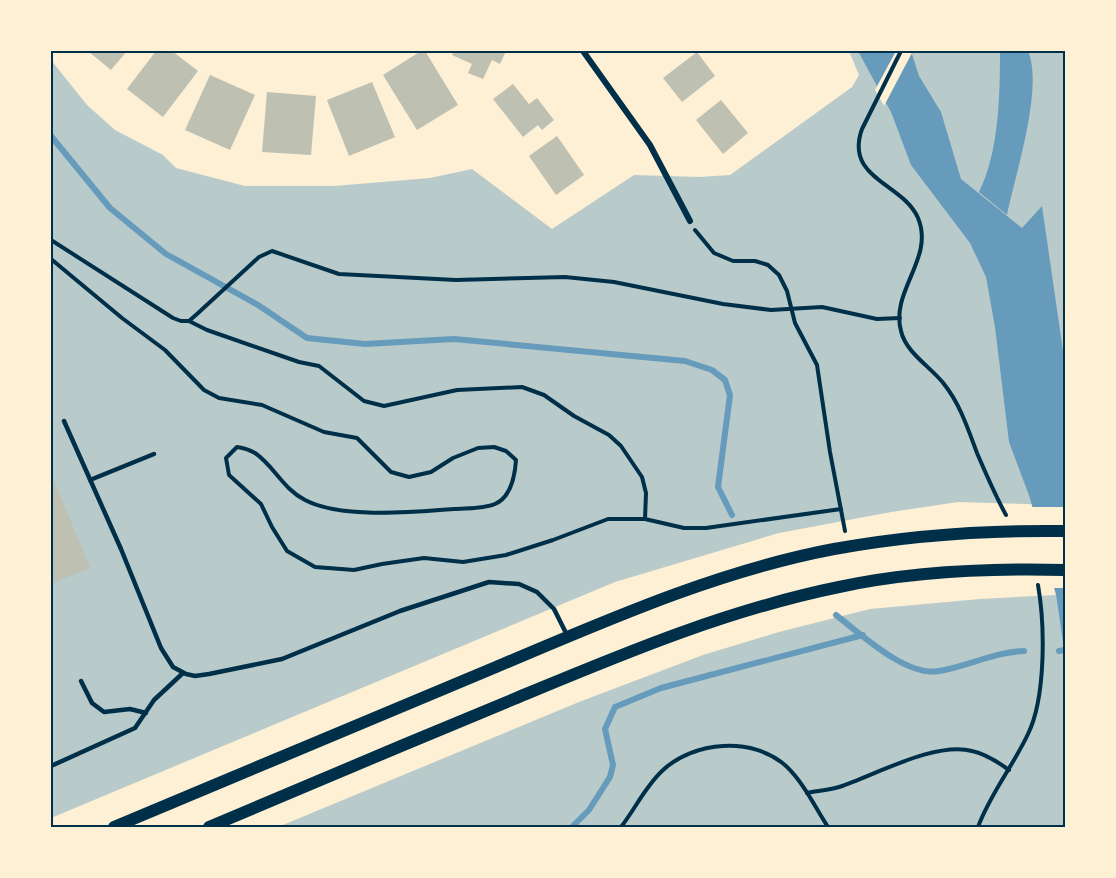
<svg xmlns="http://www.w3.org/2000/svg" width="1116" height="878" font-family="'PT Sans Narrow',sans-serif">
  <style>
    .green { fill: #b9caca }
    .water { fill: #669bbc }
    .pier { fill: #fdf0d5 }
    .lines { fill: none; stroke-linecap: round; stroke-linejoin: round }
    .stream { stroke: #669bbc; stroke-width: 6 }
    .building { fill: #bec0b2 }
    .path { stroke: #003049; stroke-width: 4 }
    .service { stroke: #003049; stroke-width: 4.5 }
    .minor { stroke: #003049; stroke-width: 6 }
    .secondary { stroke: #003049; stroke-width: 12 }
    .neatline { fill: none; stroke: #003049; stroke-width: 2 }
  </style>
  <rect width="100%" height="100%" fill="#fdf0d5"/>
  <g class="green">
    <path d="M849 51H1065V505L958 502 891 512 779 533 615 582 51 818V60L87 105 115 130 163 155 176 168 245 186H334L430 178 472 169 552 229 634 175 700 177 730 175 852 87 859 75Z"/>
    <path d="M1056 595 1065 657V827H278L579 702 703 655 779 632 870 609 980 599Z"/>
  </g>
  <g class="water">
    <path d="M858 51H911L919 76 941 112 961 179 1022 228 1042 206 1065 365V657L1056 595 1030 498 1009 442 995 327 986 277 970 243 911 165 891 112Z"/>
    <path d="M1000 51H1028C1044 87 1015 175 1007 215L979 192C999 152 1000 95 1000 51Z"/>
  </g>
  <g class="pier">
    <path d="M896 51H913L884 106 875 90Z"/>
    <path d="M1029 507H1065V588H1051Z"/>
  </g>
  <g class="lines">
    <g class="stream">
      <path d="M51 136 110 208 166 254 258 305 307 338 365 344 454 339 685 361 712 370 725 380 730 395 718 487 732 515"/>
      <path d="M836 615C861 634 906 677 939 671 969 666 994 652 1024 651"/>
      <path d="M1059 651 1065 650"/>
      <path d="M572 827 589 810 610 777 613 765 605 729 615 707 661 688 863 635"/>
    </g>
  </g>
  <g class="building">
    <path d="M88 51H127L111 70Z"/>
    <path d="M156 51H172L198 71 163 117 127 89Z"/>
    <path d="M421 51H425L458 105 417 130 383 75Z"/>
    <path d="M454 51H506L500 64 492 60 483 79 468 73 472 64 452 55Z"/>
    <path d="M697 52 715 76 682 102 663 78Z"/>
    <path d="M210 75 255 95 230 150 185 130Z"/>
    <path d="M372 82 395 137 349 156 327 100Z"/>
    <path d="M513 84 529 104 537 98 554 120 542 130 538 125 523 137 493 99Z"/>
    <path d="M267 92 316 96 311 155 262 152Z"/>
    <path d="M721 100 748 133 723 154 696 120Z"/>
    <path d="M557 136 584 175 556 195 529 156Z"/>
    <path d="M51 473 90 568 51 584Z"/>
  </g>
  <g class="lines">
    <g class="path">
      <path d="M901 51 862 129C844 179 903 183 918 218 935 258 890 291 901 331 906 353 931 367 944 384 960 404 968 429 977 453 986 474 995 495 1006 515"/>
      <path d="M695 230 714 253 733 261H755L768 265 779 275 787 291 795 323 817 365 830 452 845 531"/>
      <path d="M51 240 173 318 181 321H189L197 314 259 257 272 251 339 274 456 280 565 277 614 282 723 304 771 310 822 307 877 319 900 318"/>
      <path d="M51 259 122 318 165 350 204 390 219 398 262 405 324 432 357 438 391 472 409 477 431 472 453 458 478 448 494 447 506 451 516 460C515 475 511 497 495 504 484 509 467 508 454 509 414 512 341 519 305 500 283 489 274 466 255 453 250 450 243 448 237 447L226 458 229 475 261 504 272 527 287 551 315 567 354 570 382 564 424 558 463 562 506 555 553 540 608 519H645L646 493 642 477 621 446 609 435 574 416 544 395 522 387 457 390 384 406 364 401 319 366 299 362 207 330 189 321"/>
      <path d="M645 519 684 528H706L841 509"/>
      <path d="M807 793C817 791 829 790 839 787 875 775 936 741 972 751 986 754 998 762 1009 770"/>
      <path d="M621 827C635 809 645 787 662 771 693 741 753 736 786 766 804 783 815 807 828 827"/>
      <path d="M978 827C990 794 1013 766 1028 734 1046 697 1045 625 1038 585"/>
    </g>
    <g class="service">
      <path d="M64 421 121 549 161 648 173 667 186 674 195 676 209 674 282 659 400 611 489 582 519 584 537 592 554 609 568 637"/>
      <path d="M90 480 154 454"/>
      <path d="M81 681 92 703 104 712 130 709 146 713"/>
      <path d="M51 766 135 728 154 700 183 673"/>
    </g>
    <path class="minor" d="M583 51 650 145 690 221"/>
    <g class="secondary">
      <path d="M114 827C241 774 369 720 496 667 605 621 717 571 834 549 910 535 988 530 1065 531"/>
      <path d="M209 827C311 784 412 741 514 699 620 655 726 610 839 587 913 571 990 568 1065 570"/>
    </g>
  </g>
  <rect width="1116" height="878" fill="none" stroke="#fdf0d5" stroke-width="105"/>
  <rect x="52" y="52" width="1012" height="774" class="neatline"/>
</svg>
